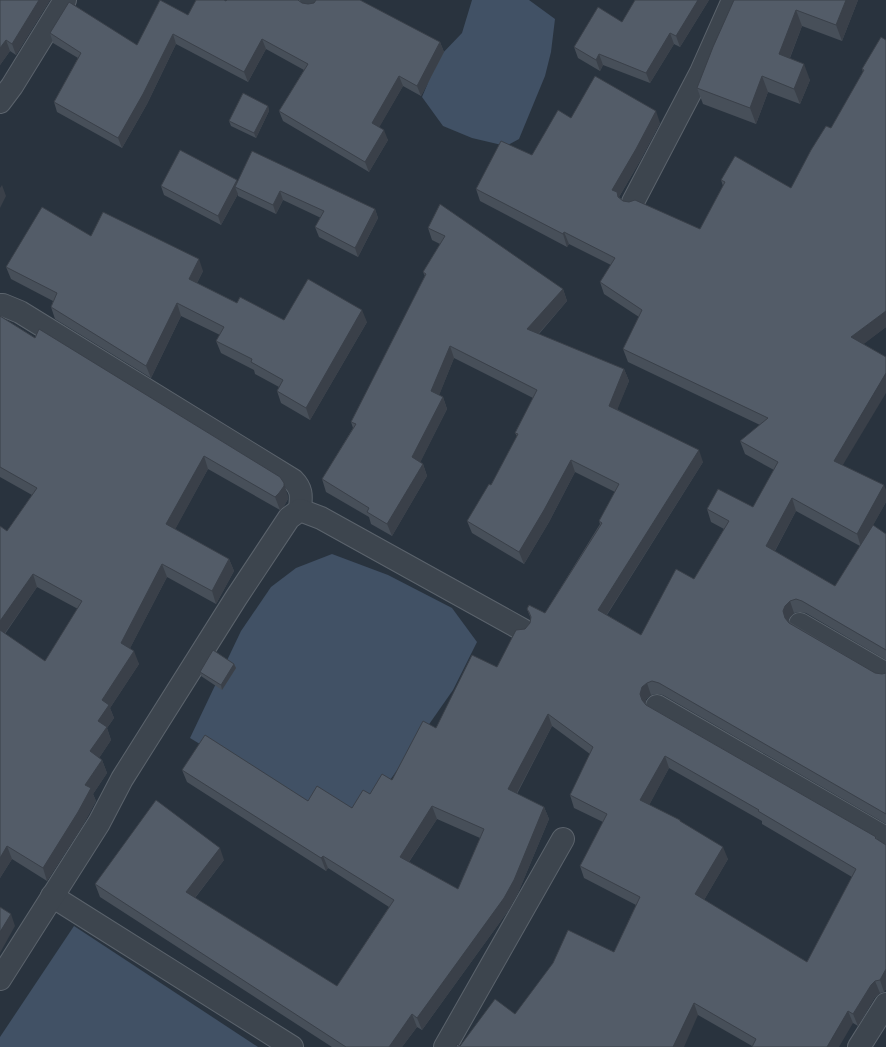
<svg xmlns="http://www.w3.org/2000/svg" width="886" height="1047" font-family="'Exo 2',sans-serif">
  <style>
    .water { fill: #415165 }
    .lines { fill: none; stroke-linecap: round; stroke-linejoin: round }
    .minor-casing { stroke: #5b636c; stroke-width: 24 }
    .minor { stroke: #3d454e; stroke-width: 22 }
    .wall { fill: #474f59; fill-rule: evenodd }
    .shaded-wall { fill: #3a4049 }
    .building { fill: #535c68; stroke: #3a4049; fill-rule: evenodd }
  </style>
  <rect width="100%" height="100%" fill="#29333e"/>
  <g class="water">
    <path d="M472 0H529L555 19 551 52 545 76 519 139 506 146 472 138 443 126 422 97 439 57 462 33Z"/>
    <path d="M332 554 388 575 452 608 477 642 453 690 351 836 190 738 241 631 271 587 296 568Z"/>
    <path d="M74 926 258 1047H0V1037Z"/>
  </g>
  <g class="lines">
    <g class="minor-casing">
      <g id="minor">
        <path d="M311 2 312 0"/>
        <path d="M0 102 12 86 65 0"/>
        <path d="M633 202 701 72 733 0"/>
        <path d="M0 305H3L20 312 293 480C303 490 301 497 300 510"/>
        <path d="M800 624 886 674"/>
        <path d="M657 706 886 838"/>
        <path d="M52 896 292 1047"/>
        <path d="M0 979 99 823 122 779 236 598 289 518 300 510 321 518 523 630"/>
        <path d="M445 1047 563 839"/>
        <path d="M859 1047 886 1004"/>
      </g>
    </g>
    <use href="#minor" class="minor"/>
  </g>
  <g class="wall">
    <path d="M0 0H50L16 55 10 51 0 65Z"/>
    <path d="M227 0H299L302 3 440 42 444 52 421 96 403 86 379 127 388 140 369 172 283 121 279 111 304 70 266 49 248 82 176 44 147 104 122 148 57 112 54 102 78 58 53 43 50 33 137 45 188 15 226 1Z"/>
    <path d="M709 0 680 47 674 44 650 83 603 65 600 71 578 58 574 47 622 22Z"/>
    <path d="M734 0H858L842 41 802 26 790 58 810 80 800 104 768 92 756 124 703 104 697 88Z"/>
    <path d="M886 40V327L863 344 843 465 886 502 869 532 886 534V660L806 613 800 612 794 613 789 618 788 621 875 673 882 674 886 673V824L663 695 657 694 651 695 646 699 645 704 876 837 877 839 886 845V989L884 992 880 993 875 997 858 1026 853 1023 752 1046 698 1015 460 1046 515 1014 614 952 636 905 584 878 580 866 603 822 574 808 570 795 590 754 552 726 517 794 544 807 549 819 518 893 508 911 422 1030 417 1027 402 1047H332L100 897 95 884 224 860 195 898 337 986 389 907 328 868 326 871 187 782 182 770 308 801 352 808 370 794 392 780 436 728 497 667 525 629 530 623 531 619 527 609 545 613 600 524 599 521 615 492 575 472 549 522 524 564 472 533 467 521 491 485 517 436 515 433 533 398 454 358 439 395 443 397 447 409 420 462 423 464 427 476 392 536 371 524 369 517 326 492 322 479 353 428 351 422 425 276 423 272 440 244 432 240 428 228 563 289 567 301 539 334 624 369 629 381 617 409 703 462 607 615 641 635 694 579 724 529 711 522 707 509 753 507 774 470 745 454 740 441 760 425 628 362 623 349 639 317 604 294 600 282 611 265 569 244 567 247 480 201 476 189 532 155 571 118 660 123 640 161 619 197 623 201 700 229 723 186 721 180 791 188 831 128 863 72 862 69ZM796 511 860 546 835 586 775 551ZM669 768 762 821V824L852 877 807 962 704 900 728 859 681 822 649 805ZM437 819 480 838 458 889 409 862Z"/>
    <path d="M268 106 269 111 256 138 231 126 229 121Z"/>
    <path d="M237 182 375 209 378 218 358 257 319 237 315 227 321 218 283 200 276 214 238 196V194L221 225 164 195 161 186Z"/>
    <path d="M91 236 203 271 197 283 237 303 284 320 367 322 310 420 281 403 277 391 279 387 255 374 254 370 221 353 216 341 220 335 181 316 151 378 55 319 51 307 53 301 11 279 6 267Z"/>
    <path d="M0 316 288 496V499L284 506 280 510 208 469 175 529 229 559 234 571 216 604 167 577 130 648 139 664 110 708 114 718 107 728 111 740 99 758 102 760 107 773 93 794 96 801 83 825 47 881 12 859 0 878V526L7 531 32 495 0 477ZM37 587 78 609 45 661 5 634Z"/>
    <path d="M234 664 236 668 222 690 201 676 200 672Z"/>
  </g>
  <g class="shaded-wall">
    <path d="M39 0H50L16 55 12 44Z"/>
    <path d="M698 0H709L680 47 676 36Z"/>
    <path d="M846 0H858L842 41 836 25Z"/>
    <path d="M796 10 802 26 785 70 779 54Z"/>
    <path d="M670 33 674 44 650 83 646 73Z"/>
    <path d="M173 34 176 44 147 104 122 148 118 138Z"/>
    <path d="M262 39 266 49 248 82 244 72Z"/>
    <path d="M6 40 10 51 0 65V48Z"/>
    <path d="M440 42 444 52 421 96 417 86Z"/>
    <path d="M599 54 603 65 600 71 596 60Z"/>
    <path d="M804 64 810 80 800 104 794 89Z"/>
    <path d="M399 76 403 86 376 133 372 123Z"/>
    <path d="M762 76 768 92 756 124 750 108Z"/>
    <path d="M268 106 269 111 256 138 254 133Z"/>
    <path d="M656 111 660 123 640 161 616 202 612 190Z"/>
    <path d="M384 130 388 140 369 172 365 162Z"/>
    <path d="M237 180 240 189 235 187 238 194 221 225 218 216Z"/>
    <path d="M2 185 6 196 0 208V188Z"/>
    <path d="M280 191 283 200 276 214 273 205Z"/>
    <path d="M375 209 378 218 358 257 355 248Z"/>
    <path d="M564 232 569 244 567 247 563 234Z"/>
    <path d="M199 259 203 271 193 291 189 279Z"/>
    <path d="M563 289 567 301 532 341 527 329Z"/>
    <path d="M177 303 181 316 151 378 146 366Z"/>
    <path d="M362 310 367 322 310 420 306 408Z"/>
    <path d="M886 311V327L856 350 851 337Z"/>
    <path d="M450 346 454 358 436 403 431 391Z"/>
    <path d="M624 369 629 381 614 418 609 406Z"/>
    <path d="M886 373V393L838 473 834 461Z"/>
    <path d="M443 397 447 409 417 469 412 457Z"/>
    <path d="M699 450 703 462 602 622 598 610Z"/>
    <path d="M204 456 208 469 171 537 166 524Z"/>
    <path d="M571 460 575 472 549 522 524 564 519 552Z"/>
    <path d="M423 464 427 476 392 536 387 524Z"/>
    <path d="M284 483 288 496V499L284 506 280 510 275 497Z"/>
    <path d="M884 485 886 490V502L861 547 857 534Z"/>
    <path d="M792 498 796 511 771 558 766 546Z"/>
    <path d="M229 559 234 571 216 604 212 591Z"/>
    <path d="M162 564 167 577 126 656 121 643Z"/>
    <path d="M33 574 37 587 0 640V621Z"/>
    <path d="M790 601 794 613 789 618 788 624 785 618 783 611 785 606Z"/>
    <path d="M134 651 139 664 110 708 114 718 107 728 111 740 95 764 90 751 98 721 102 700Z"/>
    <path d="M234 664 236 668 222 690 221 685Z"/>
    <path d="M647 683 651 695 646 699 645 706 646 713 640 694 642 687Z"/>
    <path d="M548 714 552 726 512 802 508 789Z"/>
    <path d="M665 756 669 768 645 813 640 800Z"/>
    <path d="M102 760 107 773 93 794 96 801 83 825 47 881 43 868 85 785Z"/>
    <path d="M432 806 437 819 404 869 400 857Z"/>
    <path d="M544 807 549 819 518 893 508 911 422 1030 417 1018Z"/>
    <path d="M7 846 12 859 0 878V858Z"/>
    <path d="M723 847 728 859 700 907 695 894Z"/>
    <path d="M220 848 224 860 190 904 186 892Z"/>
    <path d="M323 856 328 868 326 871 321 858Z"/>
    <path d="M11 914 15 926 0 953V932Z"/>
    <path d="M886 969V989L884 992 880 980Z"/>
    <path d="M875 981 880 993 875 997 858 1026 853 1014 871 985Z"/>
    <path d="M694 1003 698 1015 684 1047H673Z"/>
    <path d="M848 1011 853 1023 839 1047H827Z"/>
    <path d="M412 1014 417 1027 402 1047H389Z"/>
  </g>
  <g class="building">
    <path d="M0 0H39L12 44 6 40 0 48Z"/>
    <path d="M160 0 188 15 196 0H224L226 1 227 0H298L302 3 308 4 314 3 316 0H360L440 42 417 86 399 76 372 123 384 130 365 162 279 111 308 64 262 39 244 72 173 34 143 94 118 138 54 102 81 53 50 33 69 2 137 45Z"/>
    <path d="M635 0H698L676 36 670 33 646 73 599 54 596 60 574 47 598 7 622 22Z"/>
    <path d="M734 0H846L836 25 796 10 779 54 804 64 794 89 762 76 750 108 697 88 713 47Z"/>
    <path d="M881 37 886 40V311L851 337 886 357V373L834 461 884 485 857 534 792 498 766 546 835 586 873 525 886 534V650L802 601 796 599 790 601 785 606 783 611 785 618 789 623 875 673 882 674 886 673V814L659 683 652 681 647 683 642 687 640 694 642 700 646 705 876 837 875 838 886 845V969L880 980 875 981 871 985 853 1014 848 1011 827 1047H752L756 1039 694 1003 673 1047H456L457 1044 460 1046 495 999 515 1014 553 963 568 930 614 952 640 897 580 866 607 814 570 795 593 747 548 714 508 789 544 807 514 880 504 898 417 1018 412 1014 389 1047H346L95 884 156 800 220 848 186 892 337 986 394 900 323 856 321 858 182 770 205 735 308 801 317 786 352 808 363 790 370 794 382 774 392 780 423 721 436 728 472 655 497 667 516 630 525 629 530 623 531 617 529 612 527 609 529 605 545 613 602 523 599 521 619 484 571 460 544 510 519 552 467 521 489 484 491 485 518 434 515 433 537 390 450 346 431 391 443 397 412 457 423 464 387 524 367 512 369 508 322 479 356 424 351 422 426 274 423 272 445 236 428 228 440 204 563 289 527 329 624 369 609 406 699 450 598 610 641 635 676 569 694 579 729 521 707 509 718 489 753 507 778 462 740 441 768 418 623 349 642 310 600 282 615 258 564 232 563 234 476 189 501 141 532 155 558 110 571 118 595 76 656 111 636 149 612 190 617 192 618 197 623 201 629 202 635 200 700 229 725 182 721 180 735 156 791 188 811 150 826 126 831 128 864 70 862 69ZM665 756 759 810 758 811 856 869 807 962 695 894 723 847 680 821V820L640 800ZM432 806 484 829 458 889 400 857Z"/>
    <path d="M243 93 268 106 254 133 229 121Z"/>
    <path d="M180 150 237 180 218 216 161 186Z"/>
    <path d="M252 151 375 209 355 248 315 227 324 211 280 191 273 205 235 187Z"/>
    <path d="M42 207 91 236 103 212 199 259 189 279 237 303 240 297 284 320 308 279 362 310 306 408 277 391 283 380 251 362 252 359 216 341 224 327 177 303 146 366 51 307 57 293 6 267Z"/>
    <path d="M0 316 35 338 39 329 280 477 284 483V486L279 493 275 497 204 456 166 524 229 559 212 591 162 564 121 643 134 651 102 700 109 705 98 721 107 727 90 751 102 760 85 785 91 788 78 812 43 868 7 846 0 858V630L45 661 82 601 33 574 0 621V526L7 531 37 488 0 467Z"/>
    <path d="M213 650 234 664 221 685 200 672Z"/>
    <path d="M0 907 11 914 0 932Z"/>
  </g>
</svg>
